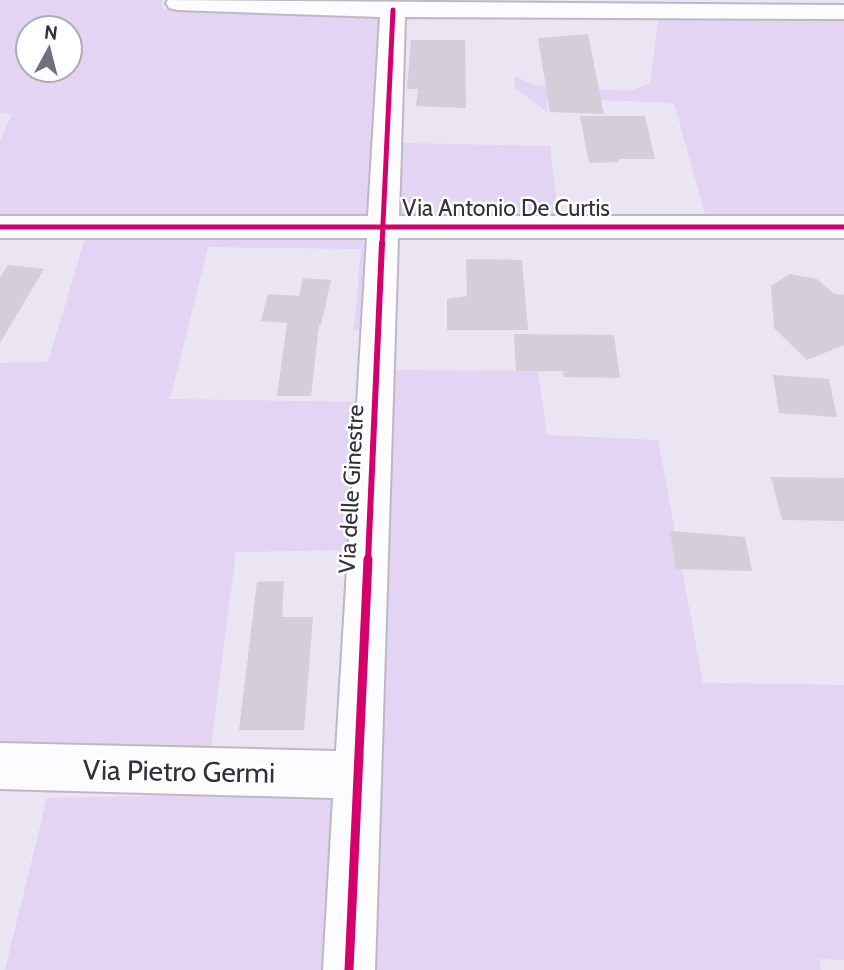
<svg xmlns="http://www.w3.org/2000/svg" width="844" height="970" font-family="Cabin,sans-serif">
  <style>
    .green { fill: #e2d4f2; fill-rule: evenodd }
    .building { fill: #d3ced9 }
    .lines { fill: none; stroke-linecap: round; stroke-linejoin: round }
    .minor-casing { stroke: #bdb8c3; stroke-width: 4 }
    .minor { fill: #fcfbfd; fill-rule: evenodd }
    .cycleway-far2-casing { stroke: #fff; stroke-width: 9 }
    .cycleway-far1-casing { stroke: #fff; stroke-width: 10 }
    .cycleway-casing { stroke: #fff; stroke-width: 13 }
    .cycleway-far2 { stroke: #d6006c; stroke-width: 5 }
    .cycleway-far1 { stroke: #d6006c; stroke-width: 6 }
    .cycleway { stroke: #d6006c; stroke-width: 9 }
    .labels { text-anchor: middle; stroke-width: 5; stroke-linejoin: round; paint-order: stroke }
    .street-label { font-size: 23px; fill: #34303a; stroke: #fff }
    .near-street-label { font-size: 28px; fill: #34303a; stroke: #fff }
  </style>
  <rect width="100%" height="100%" fill="#ebe4f2"/>
  <g class="green">
    <path d="M0 0H162L161 7 167 10 382 13 372 212 349 218 0 217V141L12 114 0 113ZM28 28H70V70H28Z"/>
    <path d="M659 16 844 18V218L706 217 674 103 547 98V112L515 88 514 76 535 85 630 91 650 83Z"/>
    <path d="M401 143 550 146 559 220 420 218 399 214Z"/>
    <path d="M86 235H366L372 248 367 329 354 330 361 249 208 247 170 399 365 402 358 550 236 552 210 753 0 747V363L48 362Z"/>
    <path d="M387 370 538 371 547 435 658 440 703 683 844 685V960L819 959 821 970H368Z"/>
    <path d="M339 792 331 970H5L47 798Z"/>
  </g>
  <g class="building">
    <path d="M588 34 604 114 550 112 538 38Z"/>
    <path d="M411 40H465L466 108 416 106 418 89H407Z"/>
    <path d="M580 116H645L655 159H618L619 162 589 163Z"/>
    <path d="M466 259 522 260 528 330H447V299L467 296Z"/>
    <path d="M8 265 44 269 0 343V277Z"/>
    <path d="M790 274 817 279 834 294 844 295V345L807 360 774 328 771 286Z"/>
    <path d="M303 278 331 280 321 325H319L311 396H277L287 323 261 321 268 294 299 296Z"/>
    <path d="M514 334 614 335 620 378 564 377 563 371H516Z"/>
    <path d="M773 375 829 379 837 417 779 413Z"/>
    <path d="M771 477 844 478V521L782 520Z"/>
    <path d="M670 531 745 537 752 571 676 569Z"/>
    <path d="M284 581 282 617H313L304 730H239L257 582Z"/>
  </g>
  <g class="lines">
    <g class="minor-casing">
      <path id="minor" d="M168 0 844 5V19L405 17 399 216H844V238H398L375 970H323L333 798 0 789V743L336 751 367 238H0V216H368L380 17 178 10 169 8 166 3Z"/>
    </g>
    <use href="#minor" class="minor"/>
    <g class="cycleway-far2-casing">
      <g id="cycleway-far2">
        <path d="M0 227H844"/>
        <path d="M382 245 393 10"/>
      </g>
    </g>
    <g class="cycleway-far1-casing">
      <path id="cycleway-far1" d="M368 561 382 243"/>
    </g>
    <g class="cycleway-casing">
      <path id="cycleway" d="M349 970 368 559"/>
    </g>
    <use href="#cycleway-far2" class="cycleway-far2"/>
    <use href="#cycleway-far1" class="cycleway-far1"/>
    <use href="#cycleway" class="cycleway"/>
  </g>
  <g class="labels">
    <g class="street-label">
      <text x="506" y="216">Via Antonio De Curtis</text>
      <text transform="translate(351 489) rotate(-87)" y="8">Via delle Ginestre</text>
    </g>
    <g class="near-street-label">
      <text transform="translate(179 771) rotate(1)" y="10">Via Pietro Germi</text>
    </g>
  </g>
  <g transform="translate(49 49) rotate(7)"><circle r="33" fill="#ffffff" stroke="#aeacb0" stroke-width="2"/>
  <path d="M0-5L12 26L0 18L-12 26Z" fill="#746f7a"/>
  <text y="-10" font-size="19" font-weight="bold" text-anchor="middle" fill="#34303a">N</text>
  </g>
</svg>
